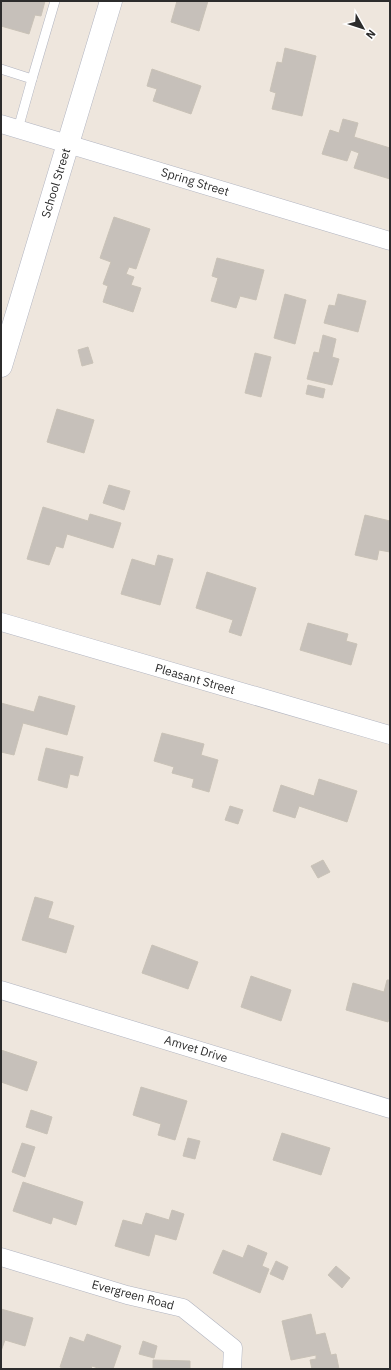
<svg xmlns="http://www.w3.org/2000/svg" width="391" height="1370" font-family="'IBM Plex Sans',sans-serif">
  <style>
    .building { fill: #c6c0ba; stroke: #c9c2b7 }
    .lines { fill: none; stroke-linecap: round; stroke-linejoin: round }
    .lane-casing { stroke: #b1b4c0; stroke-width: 10 }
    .street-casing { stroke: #b1b4c0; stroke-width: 19 }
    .secondary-casing { stroke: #b1b4c0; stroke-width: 23 }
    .lane { stroke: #fff; stroke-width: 9 }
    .street { stroke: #fff; stroke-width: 18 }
    .secondary { stroke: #fff; stroke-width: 22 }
    .labels { text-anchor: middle; stroke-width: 3; stroke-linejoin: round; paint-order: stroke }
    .street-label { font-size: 12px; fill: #2c2c2c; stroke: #fff }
  </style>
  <rect width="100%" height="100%" fill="#eee6dd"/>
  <g class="building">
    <path d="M1 1H45L41 16 35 15 29 34 1 26Z"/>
    <path d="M177 1H208L199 31 171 22Z"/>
    <path d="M285 48 316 56 302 116 272 109 276 93 270 91 277 62 282 63Z"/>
    <path d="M152 69 201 86 191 114 153 101 157 89 147 86Z"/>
    <path d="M343 119 358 123 354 137 390 148V179L354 168 359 153 351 150 347 161 322 154 330 130 339 133Z"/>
    <path d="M114 217 150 229 136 269 129 267 126 274 134 277 131 285 141 288 133 312 103 302 108 286 103 284 111 262 100 258Z"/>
    <path d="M217 258 264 270 256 300 240 296 236 308 211 301 218 278 212 276Z"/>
    <path d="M285 294 306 300 295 344 274 338Z"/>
    <path d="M338 294 366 301 358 332 324 323 329 305 335 306Z"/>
    <path d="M323 335 336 339 332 357 339 359 332 385 307 379 314 352 319 353Z"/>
    <path d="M88 347 93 363 82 366 78 350Z"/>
    <path d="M255 353 271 357 261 397 245 393Z"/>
    <path d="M308 385 325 389 323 398 306 394Z"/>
    <path d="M57 409 94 420 84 453 47 442Z"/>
    <path d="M109 485 130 491 124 510 103 503Z"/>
    <path d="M43 507 88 521 90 514 121 523 113 548 67 534 63 548 56 546 49 565 27 559Z"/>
    <path d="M365 515 390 521V552L379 550 377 560 355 555Z"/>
    <path d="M158 555 173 559 160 605 121 594 132 559 155 566Z"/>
    <path d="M207 572 256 588 241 636 229 632 233 620 196 608Z"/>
    <path d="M308 623 348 634 346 641 357 644 351 665 300 650Z"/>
    <path d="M39 696 75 706 67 735 23 723 14 755 1 752V703L34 712Z"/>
    <path d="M162 733 204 744 201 755 218 760 209 792 192 787 194 779 172 773 174 767 154 761Z"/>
    <path d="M46 748 83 757 78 776 70 774 67 788 38 780Z"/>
    <path d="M319 779 357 791 347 822 299 806 295 818 273 811 281 785 314 796Z"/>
    <path d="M230 806 243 810 238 824 225 820Z"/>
    <path d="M323 860 330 872 318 878 311 866Z"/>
    <path d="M35 897 53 902 48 918 74 926 66 953 22 940Z"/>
    <path d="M152 945 198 962 188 989 142 973Z"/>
    <path d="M251 976 291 990 281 1021 241 1007Z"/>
    <path d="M387 980H390V1015L388 1022 346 1010 353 983 384 992Z"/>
    <path d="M1 1050 37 1062 27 1091 1 1082Z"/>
    <path d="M141 1087 187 1101 175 1140 158 1135 161 1124 133 1115Z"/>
    <path d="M31 1110 52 1117 47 1134 26 1127Z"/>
    <path d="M282 1133 330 1148 321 1175 273 1160Z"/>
    <path d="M188 1138 200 1141 195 1159 183 1156Z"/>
    <path d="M22 1143 35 1147 25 1177 12 1172Z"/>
    <path d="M23 1182 83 1202 76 1225 53 1217 51 1224 13 1211Z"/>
    <path d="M172 1210 184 1214 176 1240 155 1234 149 1256 115 1246 123 1220 142 1225 146 1213 169 1220Z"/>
    <path d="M248 1245 267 1253 262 1266 269 1269 260 1293 213 1273 223 1250 243 1258Z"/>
    <path d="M276 1261 288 1267 283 1280 270 1274Z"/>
    <path d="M336 1266 350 1278 342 1288 328 1275Z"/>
    <path d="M1 1309 33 1318 25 1346 5 1340 1 1351Z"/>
    <path d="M311 1314 316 1335 325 1333 331 1355 336 1354 339 1369H312L310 1360 316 1359V1355L291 1360 282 1321Z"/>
    <path d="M87 1334 121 1346 113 1369H101L92 1366 91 1369H65L60 1367 70 1337 84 1342Z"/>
    <path d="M143 1341 157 1346 154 1358 139 1354Z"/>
    <path d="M153 1360 190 1361V1369H153Z"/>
  </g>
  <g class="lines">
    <g class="lane-casing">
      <g id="lane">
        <path d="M1 69 32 79 18 129"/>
        <path d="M32 79 55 1"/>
      </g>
    </g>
    <g class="street-casing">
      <g id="street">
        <path d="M1 124 390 241"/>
        <path d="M1 622 390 735"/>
        <path d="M1 990 390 1109"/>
        <path d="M1 1257 127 1295 183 1308 233 1348 232 1369"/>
      </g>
    </g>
    <g class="secondary-casing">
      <path id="secondary" d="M1 366 111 1"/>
    </g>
    <use href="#lane" class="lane"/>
    <use href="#street" class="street"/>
    <use href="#secondary" class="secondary"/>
  </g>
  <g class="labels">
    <g class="street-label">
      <text transform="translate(195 182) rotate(17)" y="4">Spring Street</text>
      <text transform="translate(56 183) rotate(-73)" y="4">School Street</text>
      <text transform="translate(195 679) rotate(16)" y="4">Pleasant Street</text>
      <text transform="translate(196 1049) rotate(17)" y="4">Amvet Drive</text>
      <text transform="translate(133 1295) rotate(15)" y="4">Evergreen Road</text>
    </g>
  </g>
  <rect width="391" height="1370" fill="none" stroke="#2c2c2c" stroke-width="4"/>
  <g transform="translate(363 28) rotate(129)" stroke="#ffffff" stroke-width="3" paint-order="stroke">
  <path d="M0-3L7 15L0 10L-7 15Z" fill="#2c2c2c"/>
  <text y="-6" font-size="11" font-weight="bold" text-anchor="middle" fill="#2c2c2c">N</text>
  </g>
</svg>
